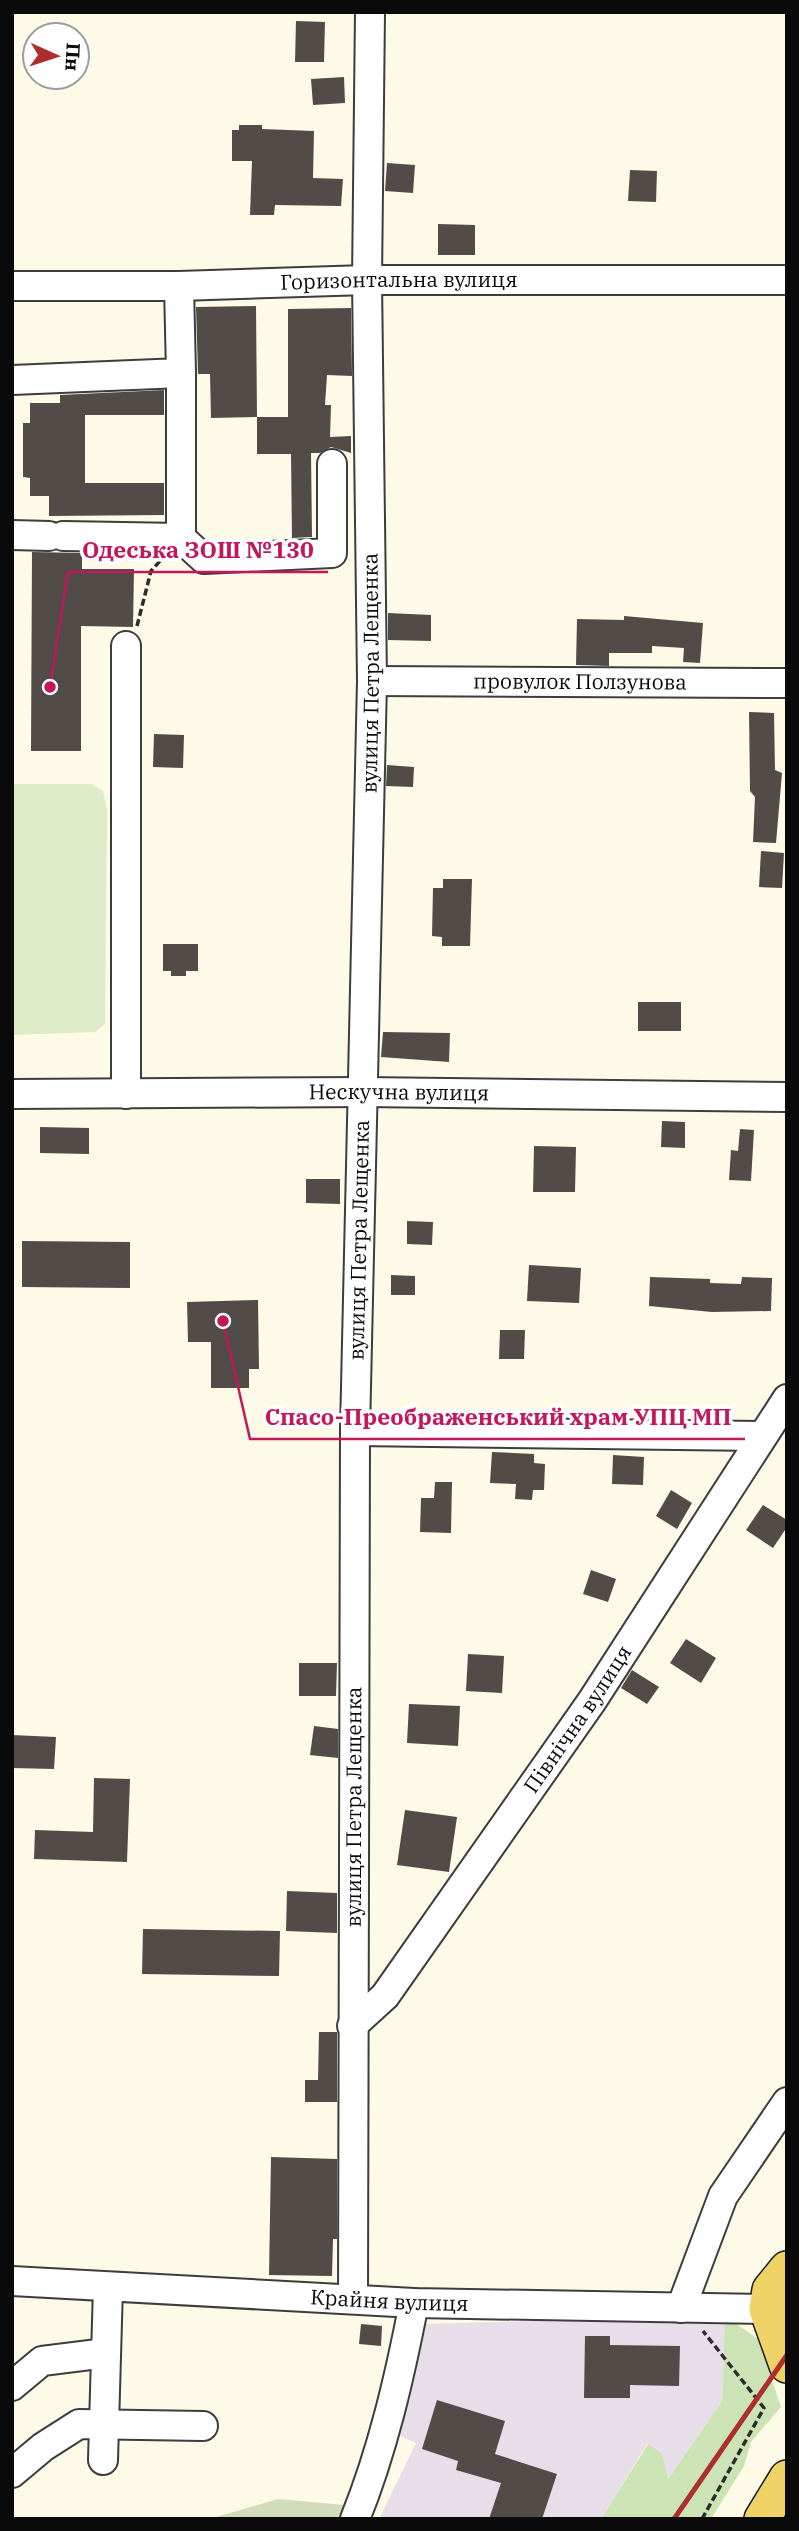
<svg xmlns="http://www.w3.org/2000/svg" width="799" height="2531" font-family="'IBM Plex Serif',serif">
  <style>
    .industrial { fill: #e8dee9 }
    .green { fill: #cce4b5 }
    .cemetery { fill: #d0dcbc }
    .pitch { fill: #ddecc6 }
    .building { fill: #514c47 }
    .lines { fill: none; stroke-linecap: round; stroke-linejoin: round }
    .minor-casing { stroke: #3d3d3d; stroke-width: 32 }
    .major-casing { stroke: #1b1b1b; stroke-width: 38 }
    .path { stroke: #2c2c2c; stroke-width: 3.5; stroke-dasharray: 7 3.5; stroke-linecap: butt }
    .minor { stroke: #fff; stroke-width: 28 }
    .major { stroke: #efd367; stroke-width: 35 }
    .rail { stroke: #ae2d2e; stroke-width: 5 }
    .labels { text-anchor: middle; stroke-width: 7; stroke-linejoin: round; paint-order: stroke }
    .street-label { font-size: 21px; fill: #0a0a0a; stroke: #fff }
    .leader { fill: none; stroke: #c2185b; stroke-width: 2.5 }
    .callout-dot { fill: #c2185b; stroke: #fff; stroke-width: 2.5 }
    .callout-label { font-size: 23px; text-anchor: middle; font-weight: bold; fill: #c2185b; stroke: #fff; stroke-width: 7; stroke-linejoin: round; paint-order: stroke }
  </style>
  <rect width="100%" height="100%" fill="#fdfae8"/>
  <path class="industrial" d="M725 2316 722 2401 667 2480 662 2453 647 2444 601 2519H379L416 2443 396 2434 422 2324Z"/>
  <path class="green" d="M725 2316 758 2339 781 2407 751 2442 744 2466 711 2519H601L648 2444 662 2453 668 2479 722 2401Z"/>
  <path class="cemetery" d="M278 2499 344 2505 339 2519H209Z"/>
  <path class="pitch" d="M12 784H92L103 791 107 810 105 1024 95 1032 12 1035Z"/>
  <g class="building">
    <path d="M296 21 325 22 324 62H295Z"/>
    <path d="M344 77 345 103 313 105 311 79Z"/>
    <path d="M239 125H262V129L314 131 313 178 343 179 341 206 275 205 274 215H250L252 161H232V130H239Z"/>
    <path d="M387 163 415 165 413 193 385 191Z"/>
    <path d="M630 170 657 171 656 202 628 201Z"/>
    <path d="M438 224 475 225V255H438Z"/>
    <path d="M256 306 257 417 211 418 210 374H198L196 307Z"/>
    <path d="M351 308 352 376 327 375 325 405H331L330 437 351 436V453L331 447 320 453H311L312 537 292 538 291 454H257V417H288V309Z"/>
    <path d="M164 390V415H85V483H164V515L49 516V496H30V478L23 477V423H30V403H60V395Z"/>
    <path d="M32 552 82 553V569H134L133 627 81 626V751H31Z"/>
    <path d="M388 613 431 615V641L388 640Z"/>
    <path d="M624 616 703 623 700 663 683 662 684 648 652 646V653H609V666L576 665 577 619 624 620Z"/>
    <path d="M749 712 774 713 775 770 782 773 776 843 753 842 755 797 750 791Z"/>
    <path d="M154 734 184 735 183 768 153 767Z"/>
    <path d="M387 765 414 767 413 787 386 786Z"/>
    <path d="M761 851 784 853 782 888 759 887Z"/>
    <path d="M443 879H472L470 946H442V937L432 936 433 888H443Z"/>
    <path d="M163 944H198V971H186V976H171V971H163Z"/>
    <rect x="638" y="1002" width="43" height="29"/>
    <path d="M383 1032 450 1033 449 1062 381 1057Z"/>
    <path d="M662 1121 685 1122V1148L661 1147Z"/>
    <path d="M40 1127 89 1128V1154L40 1153Z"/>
    <path d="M740 1129 754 1130 751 1181 729 1180 731 1150 738 1151Z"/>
    <path d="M534 1146 576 1147 575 1192H533Z"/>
    <path d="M306 1179H340V1204L306 1203Z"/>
    <path d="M407 1221 433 1222 432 1245 407 1244Z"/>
    <path d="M22 1241 130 1242V1288L22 1287Z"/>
    <path d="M529 1265 581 1268 579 1303 527 1301Z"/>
    <path d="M391 1275 415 1276V1295H391Z"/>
    <path d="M650 1277 710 1279V1283L741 1284 742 1277 772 1278 771 1311 712 1312 649 1306Z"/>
    <path d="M258 1300 259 1369H249V1388H211V1342H188L187 1302Z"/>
    <path d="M500 1330H525L524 1359H499Z"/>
    <path d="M492 1452 534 1454V1463L545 1464 544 1490H533L532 1500 515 1499 516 1484 490 1483Z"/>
    <path d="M613 1455 644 1457 643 1485 612 1484Z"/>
    <path d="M435 1482H452L451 1533 420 1532 421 1498H434Z"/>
    <path d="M671 1490 692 1503 677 1529 656 1516Z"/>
    <path d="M763 1505 787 1520V1527L773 1548 746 1530Z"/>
    <path d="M591 1570 616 1579 608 1602 583 1594Z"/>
    <path d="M686 1639 716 1658 701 1683 670 1663Z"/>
    <path d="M468 1654 504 1656 502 1693 466 1691Z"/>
    <path d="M299 1663H337L336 1696H299Z"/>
    <path d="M632 1670 659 1687 647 1704 621 1688Z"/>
    <path d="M409 1704 460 1706 458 1746 407 1743Z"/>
    <path d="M314 1726 338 1729V1758L310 1755Z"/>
    <path d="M12 1735 56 1737 54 1769 12 1768Z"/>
    <path d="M94 1778 130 1779 127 1862 34 1859 35 1830 93 1832Z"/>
    <path d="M405 1810 457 1817 449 1872 397 1865Z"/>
    <path d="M287 1891 337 1893V1933L286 1931Z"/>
    <path d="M143 1929 280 1931 279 1976 142 1974Z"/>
    <path d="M319 2032H337V2102H305V2080H318Z"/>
    <path d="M271 2157 337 2159V2239H333L332 2276 269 2275Z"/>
    <path d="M361 2324 382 2326 381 2346 359 2344Z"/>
    <path d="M585 2336H610V2345L680 2346 679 2386 630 2385V2398H584Z"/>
    <path d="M437 2400 505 2421 495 2454 557 2474 542 2519H489L501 2483 456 2470 458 2461 422 2449Z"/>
  </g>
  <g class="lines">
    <g class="minor-casing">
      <g id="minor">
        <path id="s1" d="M12 286H179L367 280H787"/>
        <path d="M12 380 181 373 179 286"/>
        <path d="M12 535 49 536"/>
        <path d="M63 536 181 538 204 559 332 553V464"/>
        <path d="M181 538V373"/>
        <path d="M126 646V1094"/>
        <path id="s2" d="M372 681 787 683"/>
        <path id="s3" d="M12 1094 364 1092 787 1097"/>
        <path d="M355 1431 761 1436"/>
        <path id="s4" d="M352 2026 385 1996 592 1701 787 1399"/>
        <path id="s5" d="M12 2281 414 2303 767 2309"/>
        <path id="s6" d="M353 2299 355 1431 372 681 367 280 370 12"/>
        <path d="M681 2308 723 2196 787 2102"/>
        <path d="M12 2386 42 2361 106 2353"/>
        <path d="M103 2460 108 2287"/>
        <path d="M12 2473 43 2447 79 2424 203 2426"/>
        <path d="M355 2519C383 2450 400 2375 414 2303"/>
      </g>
    </g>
    <g class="major-casing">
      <g id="major">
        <path d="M787 2269 770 2290 767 2309 787 2365"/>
        <path d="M762 2519 787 2478"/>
      </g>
    </g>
    <g class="path">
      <path d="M137 626 151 571 160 561"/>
      <path d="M702 2519 764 2408 703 2331"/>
    </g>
    <use href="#minor" class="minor"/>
    <use href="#major" class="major"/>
    <path class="rail" d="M674 2519 787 2355"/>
  </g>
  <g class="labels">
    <g class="street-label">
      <text dy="7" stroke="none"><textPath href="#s1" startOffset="387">Горизонтальна вулиця</textPath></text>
      <text dy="7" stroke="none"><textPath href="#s6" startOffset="1626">вулиця Петра Лещенка</textPath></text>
      <text dy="7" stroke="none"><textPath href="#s2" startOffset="208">провулок Ползунова</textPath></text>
      <text dy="7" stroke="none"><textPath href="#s3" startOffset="387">Нескучна вулиця</textPath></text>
      <text dy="7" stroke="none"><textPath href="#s6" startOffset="1059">вулиця Петра Лещенка</textPath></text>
      <text dy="7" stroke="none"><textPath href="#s4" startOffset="382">Північна вулиця</textPath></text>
      <text dy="7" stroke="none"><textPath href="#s6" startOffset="492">вулиця Петра Лещенка</textPath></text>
      <text dy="7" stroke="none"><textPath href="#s5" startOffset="378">Крайня вулиця</textPath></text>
    </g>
  </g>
  <path class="leader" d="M50 687L68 572H328M223 1321L250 1439H745"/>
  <g class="callout-dot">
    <circle cx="50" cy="687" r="7"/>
    <circle cx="223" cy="1321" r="7"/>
  </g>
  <g class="callout-label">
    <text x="198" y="558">Одеська ЗОШ №130</text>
    <text x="498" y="1425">Спасо-Преображенський храм УПЦ МП</text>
  </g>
  <rect width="799" height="2531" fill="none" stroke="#0a0a0a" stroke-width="28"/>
  <g transform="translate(56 56) rotate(93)"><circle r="33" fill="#ffffff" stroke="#9d9d9d" stroke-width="2"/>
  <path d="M0-5L12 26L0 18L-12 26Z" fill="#ae2d2e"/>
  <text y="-10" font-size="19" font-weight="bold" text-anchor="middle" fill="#0a0a0a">Пн</text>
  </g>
</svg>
